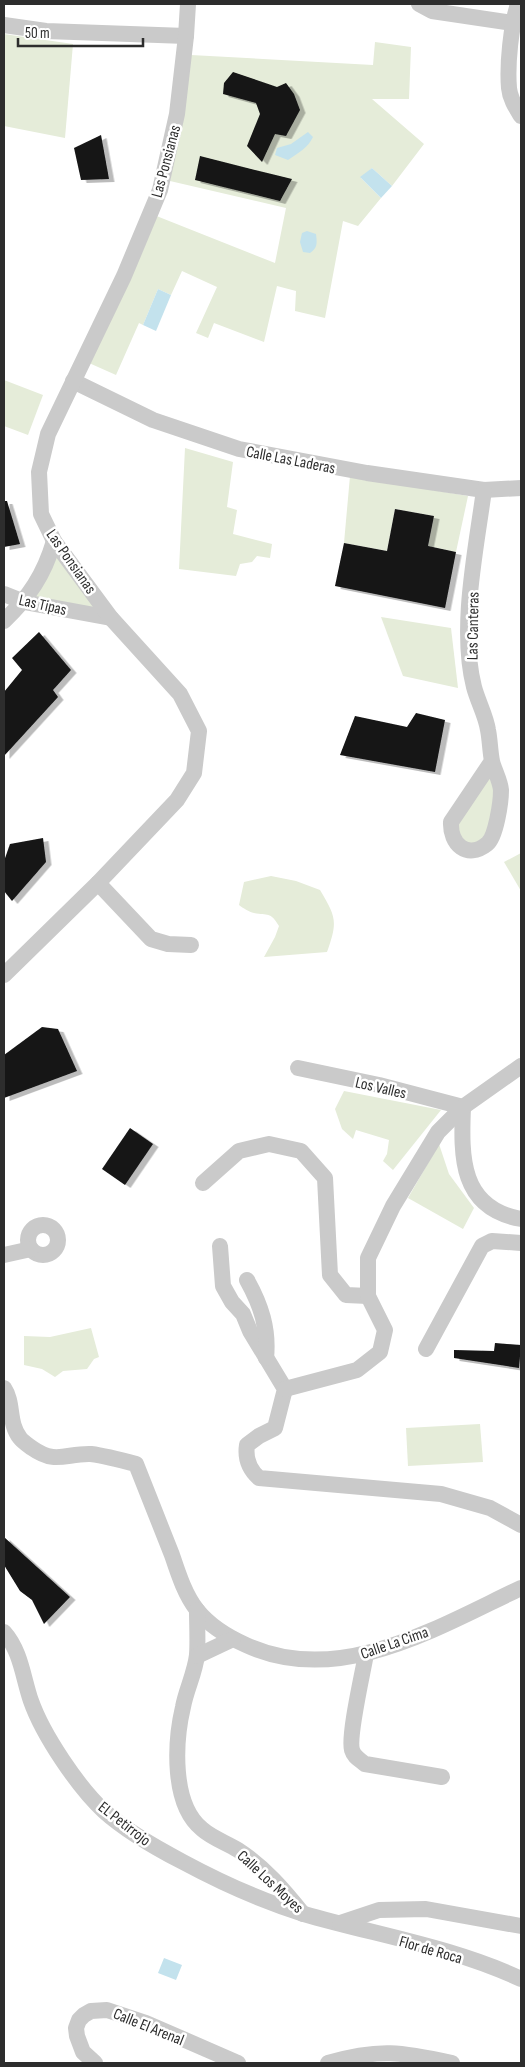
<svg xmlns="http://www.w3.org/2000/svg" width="525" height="2067" font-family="'Sofia Sans Condensed',sans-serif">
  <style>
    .green { fill: #e5ecd9 }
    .water { fill: #c3e2ed }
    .building { fill: #141414; filter: url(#shadow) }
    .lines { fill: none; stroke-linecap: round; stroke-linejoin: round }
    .minor { stroke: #cacaca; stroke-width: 16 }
    .labels { text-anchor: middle; stroke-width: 5; stroke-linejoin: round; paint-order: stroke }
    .street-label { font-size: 16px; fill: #2d2d2d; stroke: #fff }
  </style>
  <defs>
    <filter id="shadow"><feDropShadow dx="5.5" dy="3" stdDeviation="0" flood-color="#0004"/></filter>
  </defs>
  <rect width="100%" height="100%" fill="#fff"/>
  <g class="green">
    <path d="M4 34 73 44 65 138 4 126Z"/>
    <path d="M375 42 411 47 409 99H372L424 144 392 186 372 168 361 178 381 198 358 226 343 221 325 318 295 311 296 291 277 286 264 342 214 323 208 338 196 333 217 287 182 271 171 295 158 289 143 325 139 323 116 375 89 363 154 215 275 263 286 208 170 181 191 55 373 65Z"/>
    <path d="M4 380 43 395 28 435 4 426Z"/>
    <path d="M185 448 233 462 227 507 237 510 233 534 272 544 270 558 257 556 252 562 240 564 236 576 179 569Z"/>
    <path d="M350 476 468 496 456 552 428 546 434 516 395 509 387 551 344 543Z"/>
    <path d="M54 541 111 618 24 602Z"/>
    <path d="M381 617 451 628 458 688 403 676Z"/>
    <path d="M492 761 501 789 494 833 471 850 451 822Z"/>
    <path d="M521 853V891L504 862Z"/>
    <path d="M271 876 296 881 320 890C336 917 338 921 327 952L264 957 275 937 279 926C270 911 268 916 254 913 249 912 243 908 239 905L244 882Z"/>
    <path d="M344 1091 441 1110 393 1170 383 1161 387 1154 389 1140 356 1130 353 1139 342 1129 335 1109Z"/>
    <path d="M439 1144 449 1174 474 1208 463 1229 408 1198Z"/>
    <path d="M91 1328 99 1357 94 1359 87 1369 63 1371 55 1377 42 1369 24 1365V1336L50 1337Z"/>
    <path d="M480 1424 483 1462 408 1466 406 1428Z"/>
  </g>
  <g class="water">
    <path d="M308 132 313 137C308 148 298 153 288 160L275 155 277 148 291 144Z"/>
    <path d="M372 168 392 186 381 198 360 177Z"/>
    <path d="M307 231 316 234C317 242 318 248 310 253L303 252 300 242 302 233Z"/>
    <path d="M158 289 171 295 156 331 143 325Z"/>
    <path d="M164 1958 182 1965 176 1980 158 1973Z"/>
  </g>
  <g class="building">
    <path d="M233 72 277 87 286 83 294 94 300 110 286 136 275 134 262 162 247 146 260 114 256 103 223 94 224 83Z"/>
    <path d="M101 135 109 179 81 180 74 148Z"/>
    <path d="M200 156 251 169 292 179 280 201 195 180Z"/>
    <path d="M4 501H7L20 544 4 547Z"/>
    <path d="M395 509 434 516 428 546 456 552 445 608 335 586 344 543 387 551Z"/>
    <path d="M39 632 71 670 53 690 58 697 4 756V692L22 670 12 658Z"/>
    <path d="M416 713 445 720 435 772 340 755 355 716 407 727Z"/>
    <path d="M43 838 46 862 12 901 4 891V861L10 844Z"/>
    <path d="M42 1027 58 1029 77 1071 4 1098V1055Z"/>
    <path d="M130 1128 153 1144 125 1185 102 1169Z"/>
    <path d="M495 1343 521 1345 519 1368 454 1358V1350L494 1351Z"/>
    <path d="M4 1537 70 1597 44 1624 32 1600 20 1591 4 1565Z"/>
  </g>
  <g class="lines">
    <g class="minor">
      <path d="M419 4 432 11 512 23"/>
      <path d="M518 4C511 26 507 64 509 88 510 99 516 108 521 116"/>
      <path d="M4 25 46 31 186 36"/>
      <path d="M73 381 153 420 239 449 367 473 484 490 521 488"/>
      <path d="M484 490C476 550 459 628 474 687 478 702 486 716 488 730 490 740 490 751 492 761 494 770 500 780 501 790 501 802 496 837 487 844 467 860 450 844 451 822L492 761"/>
      <path d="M4 594 24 602 111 618"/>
      <path d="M4 621C29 597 44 575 54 541"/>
      <path d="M98 883 151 939 168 944 191 945"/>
      <path d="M4 975 98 883 177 800 194 773 199 731 180 694 111 618 54 541 41 514 39 472 48 434 124 276 160 190 177 114 186 36 188 4"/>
      <path d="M298 1068 379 1085 463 1107"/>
      <path d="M463 1107C461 1157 460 1208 521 1219"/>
      <path d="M203 1183 239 1151 269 1144 301 1151 325 1178 330 1275 346 1295 368 1296"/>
      <circle cx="43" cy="1240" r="15"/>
      <path d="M220 1246 223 1286 232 1302 243 1314 250 1331 285 1389 275 1428 259 1436 247 1445C245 1458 249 1469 259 1478L441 1494 490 1508 521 1525"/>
      <path d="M4 1255 31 1249"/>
      <path d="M247 1280C261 1305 269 1329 266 1358"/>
      <path d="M426 1349 482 1246 492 1241 521 1243"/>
      <path d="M4 1388C14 1403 8 1423 20 1438 23 1442 28 1445 32 1448 56 1465 66 1453 91 1454 106 1456 121 1460 136 1464 148 1494 160 1525 172 1555 178 1573 185 1595 197 1610 209 1625 228 1637 246 1645 339 1688 438 1627 521 1588"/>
      <path d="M285 1389 357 1370 380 1352 385 1330 368 1296V1258L393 1206 438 1132 463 1107 521 1066"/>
      <path d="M197 1610C197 1625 198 1641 197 1655 195 1673 186 1690 183 1707 175 1741 171 1804 202 1829 212 1838 227 1843 238 1850 264 1867 284 1890 303 1914"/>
      <path d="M4 1632C21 1651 23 1678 31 1701 43 1735 78 1787 104 1811 125 1830 158 1849 183 1862 222 1883 262 1901 304 1914 376 1935 453 1947 521 1979"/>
      <path d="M366 1654C363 1672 348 1736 352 1750 354 1757 359 1759 365 1764L442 1777"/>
      <path d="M197 1656 233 1639"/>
      <path d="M340 1923 379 1910 426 1909 521 1926"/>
      <path d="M95 2063 83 2052 77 2036 76 2028 79 2020 84 2015 91 2011 107 2010 146 2023 238 2063"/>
      <path d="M328 2063C379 2048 402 2052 452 2063"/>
    </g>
  </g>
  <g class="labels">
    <g class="street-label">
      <text transform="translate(165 161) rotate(-75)" y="6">Las Ponsianas</text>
      <text transform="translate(291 459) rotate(11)" y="6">Calle Las Laderas</text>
      <text transform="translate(72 561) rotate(55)" y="6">Las Ponsianas</text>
      <text transform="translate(43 604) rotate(13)" y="6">Las Tipas</text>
      <text transform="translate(472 626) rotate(-89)" y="6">Las Canteras</text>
      <text transform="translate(381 1087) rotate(13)" y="6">Los Valles</text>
      <text transform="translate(394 1642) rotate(-19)" y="6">Calle La Cima</text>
      <text transform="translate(125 1823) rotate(38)" y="6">EL Petirrojo</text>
      <text transform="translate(271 1881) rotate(43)" y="6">Calle Los Moyes</text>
      <text transform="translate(431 1949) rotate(16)" y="6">Flor de Roca</text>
      <text transform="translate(149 2026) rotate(22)" y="6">Calle El Arenal</text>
    </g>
  </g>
  <rect width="525" height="2067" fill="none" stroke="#2d2d2d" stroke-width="10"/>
  <path d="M18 38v8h125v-8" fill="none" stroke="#2d2d2d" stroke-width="2.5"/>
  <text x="25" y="38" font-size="15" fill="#2d2d2d" stroke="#ffffff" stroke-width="4" paint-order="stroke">50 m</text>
</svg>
